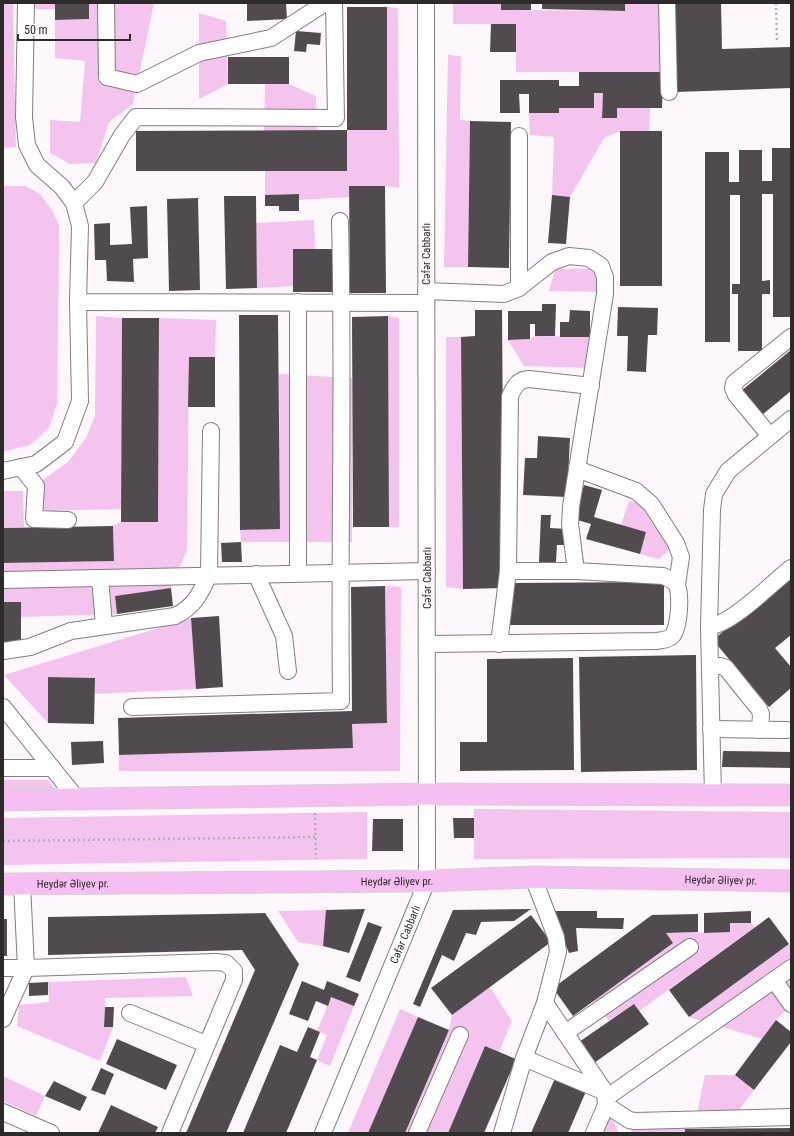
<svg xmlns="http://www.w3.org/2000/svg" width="794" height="1136" font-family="'Roboto Condensed',sans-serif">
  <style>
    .green { fill: #f4c3ee }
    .building { fill: #514b50 }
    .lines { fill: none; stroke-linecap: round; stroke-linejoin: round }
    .minor-casing { stroke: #837d82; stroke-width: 18 }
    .major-casing { stroke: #d5d4d5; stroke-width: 23 }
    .path { stroke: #b5b0b4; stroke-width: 2.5; stroke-dasharray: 2 3; stroke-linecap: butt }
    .minor { stroke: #fff; stroke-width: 16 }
    .major { stroke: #f7bff1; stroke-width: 21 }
    .labels { text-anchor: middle; stroke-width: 4; stroke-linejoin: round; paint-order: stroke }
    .street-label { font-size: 11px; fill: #2d2a2c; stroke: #fef8fd }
  </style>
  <rect width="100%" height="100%" fill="#fef8fd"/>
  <g class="green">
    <path d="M3 3H13L16 147 3 148Z"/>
    <rect x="35" y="3" width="20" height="6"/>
    <path d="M89 3H154L133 104 109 122 96 163 70 164 50 153V120L80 122 85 61 55 58V20L89 19Z"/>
    <path d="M453 3H501V10L625 11V3H660L663 72H516V24H453Z"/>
    <path d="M387 7 398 8 399 188 385 186H349V197L299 200V194L265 195V171H346L347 130H386Z"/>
    <path d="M199 13 226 21 228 84 199 99Z"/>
    <path d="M448 55 461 56 460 120 470 121 468 267H444Z"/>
    <path d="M265 84H289L316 96 317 131H264Z"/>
    <path d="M594 93H603L602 118H617V108H650L649 131H620L604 138 570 197 552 195 554 137 530 135 529 113H559V108Z"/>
    <path d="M3 186H25L40 194 52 210 59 225V251L57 404 49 428 30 445 6 451H3Z"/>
    <path d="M314 220 315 249 293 286 257 288 256 223Z"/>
    <path d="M597 268 601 292 549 291 555 269Z"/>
    <path d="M96 316 122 318 121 509 40 511 41 481 68 462 86 438 95 416Z"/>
    <path d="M388 316 399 318V527H389Z"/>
    <path d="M159 318 216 320 215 357H189L187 550 171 588 115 596 117 614 21 617V602H3V563L114 561 113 526 121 522 158 521Z"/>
    <path d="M535 336 590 337 589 368 524 366 508 340 530 339Z"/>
    <path d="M446 337H461L463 589 446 587Z"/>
    <path d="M279 374 352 378V542H241L240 530 280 529Z"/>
    <path d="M3 491H23L24 527 3 528Z"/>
    <path d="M629 501 647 506 673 547 659 559 640 554 646 532 621 525Z"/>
    <path d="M385 586 401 587 400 771H119V755L353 748 352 724 387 723Z"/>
    <path d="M191 618 196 689 95 694V678L49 677 48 723 4 675Z"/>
    <path d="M3 780H48L57 791 3 792Z"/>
    <path d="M474 809 791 812V858L474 859Z"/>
    <path d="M367 812V859L3 865V818Z"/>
    <path d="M326 910 323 946 298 942 278 911Z"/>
    <path d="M730 923H751L755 927 639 1011 634 1004 609 1021 594 1000 666 933 730 932Z"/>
    <path d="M791 943V1006L776 1020 762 1039 689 1017Z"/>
    <path d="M186 977 193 996 105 998 104 1027H113L100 1061 17 1026 19 1005 49 1002 48 982Z"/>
    <path d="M490 987 512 1021 499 1052 485 1046 448 1133H405L449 1030 452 1015Z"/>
    <path d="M331 997 354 1006 330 1066 317 1060 327 1035 317 1031Z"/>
    <path d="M400 1009 418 1017 368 1133H348Z"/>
    <path d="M705 1075H735L754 1090 735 1115 696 1119Z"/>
    <path d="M3 1076 45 1096 36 1116 3 1101Z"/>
    <path d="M601 1098 619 1133H585Z"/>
    <path d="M621 1111 685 1129V1133H633Z"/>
  </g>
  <g class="building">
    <path d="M55 3H89V19L55 20Z"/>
    <path d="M247 3H286L287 19 247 21Z"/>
    <rect x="501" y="3" width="30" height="7"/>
    <path d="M542 3H625V11L542 9Z"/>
    <path d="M672 3H721L722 49 791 47V88L675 92Z"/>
    <rect x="347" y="7" width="40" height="123"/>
    <path d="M491 24H516V52H490Z"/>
    <path d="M296 31 321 33 320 45 307 44 306 52 294 51Z"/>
    <rect x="228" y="57" width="61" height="27"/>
    <path d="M579 72H663L662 108H617V118H602L603 93H594V108H559V113H529V94H519L520 113H500V80H559V86H579Z"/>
    <path d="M470 121 511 122 509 268 468 267Z"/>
    <path d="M347 130V171H136V131Z"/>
    <rect x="620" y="131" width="42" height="155"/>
    <path d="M772 148H791V317H773V194H762V281L770 280V294H762V351H738V294H732V284H740V195H730V342H705V152H729V182H739V150H762V181H772Z"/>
    <path d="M349 186H385L386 293H350Z"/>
    <path d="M299 194V211H279V206H265V195Z"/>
    <path d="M552 195 570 197 566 244 548 243Z"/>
    <path d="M224 196H256L257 288 226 289Z"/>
    <path d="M198 198 200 290 169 291 167 199Z"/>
    <path d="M147 206 148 258 133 259 134 282 107 281 106 260H95L94 224 110 223V245L132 244 130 207Z"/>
    <path d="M293 249H335L334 292H293Z"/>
    <path d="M542 304H556L555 336H535V324H530V339L508 340V311H542Z"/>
    <path d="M618 307 658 308 657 335H648L646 372 627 371 628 336H617Z"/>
    <path d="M475 310H502L504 588 463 589 461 337 475 336Z"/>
    <path d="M570 310 590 311V337H560V322H569Z"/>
    <path d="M239 315H278L280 529 240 530Z"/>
    <path d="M388 316 389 527H353L352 317Z"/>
    <path d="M122 318H159L158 522H121Z"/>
    <path d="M791 350V391L762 415 741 391Z"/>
    <path d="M189 357H215V407H188Z"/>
    <path d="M538 436 570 438 567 497 523 495 525 458H537Z"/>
    <path d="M584 485 602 490 594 517 646 532 640 554 586 539 591 524 574 519Z"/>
    <path d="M541 515H551L550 528 568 529V545H557L556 562H539Z"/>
    <path d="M113 526 114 561 3 563V528Z"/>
    <path d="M241 542 242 562H222L221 543Z"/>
    <path d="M791 575V635L775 648 791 667V688L769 707 713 640Z"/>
    <path d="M664 582V625H509V583Z"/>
    <path d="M385 586 387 723 352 724 353 748 119 755 118 718 352 711 351 587Z"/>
    <path d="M171 588 173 606 117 614 115 596Z"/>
    <rect x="3" y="602" width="18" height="44"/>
    <path d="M219 616 223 687 196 689 191 618Z"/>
    <path d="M696 655 697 770 581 772 579 657Z"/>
    <path d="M573 658 574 770 460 771V742H487V659Z"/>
    <path d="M48 677 95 678 94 724 48 723Z"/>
    <path d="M103 741 104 763 72 765 71 742Z"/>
    <path d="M723 751 791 752V768L722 767Z"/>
    <path d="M453 818H474V838H454Z"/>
    <path d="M373 819H403V851H372Z"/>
    <path d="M365 909 349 953 323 946 326 910Z"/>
    <path d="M531 909 514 921 481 922 476 935 466 933 454 961 442 955 420 1007 413 1004 453 910Z"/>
    <path d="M552 911H597V918H624L623 929 576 928 578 951 569 953Z"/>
    <path d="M751 911V923H730V932L704 933V913Z"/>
    <path d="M265 913 299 964 226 1133H186L255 970 242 950 48 955V917Z"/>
    <path d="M698 914V932L666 933 673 943 573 1016 553 988 652 915Z"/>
    <path d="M531 915 551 942 452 1015 431 988Z"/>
    <path d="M769 917 789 944 689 1017 669 990Z"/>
    <rect x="3" y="919" width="4" height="37"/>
    <path d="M368 922 382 927 360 982 346 977Z"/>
    <path d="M302 981 324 990 327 981 359 994 354 1006 331 997 328 1006 316 1001 308 1021 289 1014Z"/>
    <path d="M48 982V995L29 996V983Z"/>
    <path d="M634 1004 649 1024 594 1063 579 1042Z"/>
    <path d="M105 1007H114L113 1027H104Z"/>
    <path d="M418 1017 449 1030 405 1133H368Z"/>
    <path d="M776 1020 791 1032V1042L754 1090 735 1075Z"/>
    <path d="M308 1027 320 1032 310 1057 317 1060 286 1133H243L280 1045 297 1052Z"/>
    <path d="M117 1039 177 1065 166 1090 106 1064Z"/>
    <path d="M485 1046 516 1059 484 1133H448Z"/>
    <path d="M101 1068 114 1074 105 1095 91 1090Z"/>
    <path d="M556 1076 587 1089 568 1133H531Z"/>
    <path d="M54 1081 87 1097 80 1111 45 1096Z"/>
    <path d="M111 1105 158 1127 155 1133H98Z"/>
    <path d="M791 1128V1133H685V1129Z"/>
  </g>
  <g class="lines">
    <g class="minor-casing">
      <g id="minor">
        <path d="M26 3 24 117 27 145 37 165 62 187 74 203 80 226 78 302 426 303"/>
        <path d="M106 3 107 77 137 84 199 53 271 38 325 3"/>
        <path d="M667 3 669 92"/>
        <path d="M519 136V288"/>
        <path d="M74 203 95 182 122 135 136 117 336 118 334 3"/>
        <path d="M426 291 504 294 519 288 552 262 569 256 589 258 601 266 605 277V294L571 507 570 524 576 571"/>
        <path d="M770 436 736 395 733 388 734 383 791 337"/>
        <path d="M21 467 36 486 34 519 68 520"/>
        <path d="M577 469 636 491 651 504 676 543 681 557 677 585"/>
        <path d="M3 471 36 464 65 442 80 401 78 302"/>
        <path d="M298 573V302"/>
        <path d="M256 574 284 636 288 671"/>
        <path d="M100 578 104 625"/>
        <path d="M3 580 427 571"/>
        <path d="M709 627C733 623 771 584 791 568"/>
        <path d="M428 644 657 641C662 640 668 640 672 636 679 629 682 593 676 584 673 580 668 578 663 576L576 571H508"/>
        <path d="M499 644 508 571 510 396C515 385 518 380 529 379L591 386"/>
        <path d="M3 651 30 647 71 631 175 616C194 607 200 594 209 575L211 431"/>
        <path d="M710 666H721L726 668 759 709 761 714 760 730"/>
        <path d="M3 707 78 800"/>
        <path d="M132 707 341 701C339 541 344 381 340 221"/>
        <path d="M711 729 787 730"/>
        <path d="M3 768H52"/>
        <path d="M713 795 709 627 712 510 714 494 728 471 791 419"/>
        <path d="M22 884 26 968 215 962 226 963 234 971V980L170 1133"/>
        <path d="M3 968H26L3 1019"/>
        <path d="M774 980 791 1004"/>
        <path d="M545 1003 605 1092 606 1105 594 1133"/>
        <path d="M130 1013 206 1044"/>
        <path d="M565 1033 690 947"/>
        <path d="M524 1058 605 1092"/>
        <path d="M606 1098 791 968"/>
        <path d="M606 1105 629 1120 635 1121 791 1117"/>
        <path d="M3 1112 51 1133"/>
        <path id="s1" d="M323 1133 427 881 426 3"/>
        <path d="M417 1133 460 1035"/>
        <path d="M502 1133 524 1058 545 1003 558 952 556 937 533 877"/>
      </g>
    </g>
    <g class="major-casing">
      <g id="major">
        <path d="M3 800 427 794 791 795"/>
        <path id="s2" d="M3 884 427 881 533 877 791 881"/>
      </g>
    </g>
    <g class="path">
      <path d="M776 3 777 41"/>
      <path d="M315 813 316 859"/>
      <path d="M3 841 316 837"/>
    </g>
    <use href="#minor" class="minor"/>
    <use href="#major" class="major"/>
  </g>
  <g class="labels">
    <g class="street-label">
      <text transform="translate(426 254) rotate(-90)" y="4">Cəfər Cabbarlı</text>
      <text transform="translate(427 578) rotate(-90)" y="4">Cəfər Cabbarlı</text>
      <text dy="4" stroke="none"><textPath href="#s2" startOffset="718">Heydər Əliyev pr.</textPath></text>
      <text dy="4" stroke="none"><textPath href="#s2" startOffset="394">Heydər Əliyev pr.</textPath></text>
      <text dy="4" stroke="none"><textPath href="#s2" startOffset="70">Heydər Əliyev pr.</textPath></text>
      <text dy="4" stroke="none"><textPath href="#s1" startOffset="215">Cəfər Cabbarlı</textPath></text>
    </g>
  </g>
  <rect width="794" height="1136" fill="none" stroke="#2d2a2c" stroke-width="8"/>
  <path d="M18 34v6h112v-6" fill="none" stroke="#2d2a2c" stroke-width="2"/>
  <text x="24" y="34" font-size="12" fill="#2d2a2c" stroke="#fef8fd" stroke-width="3" paint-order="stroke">50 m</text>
</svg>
